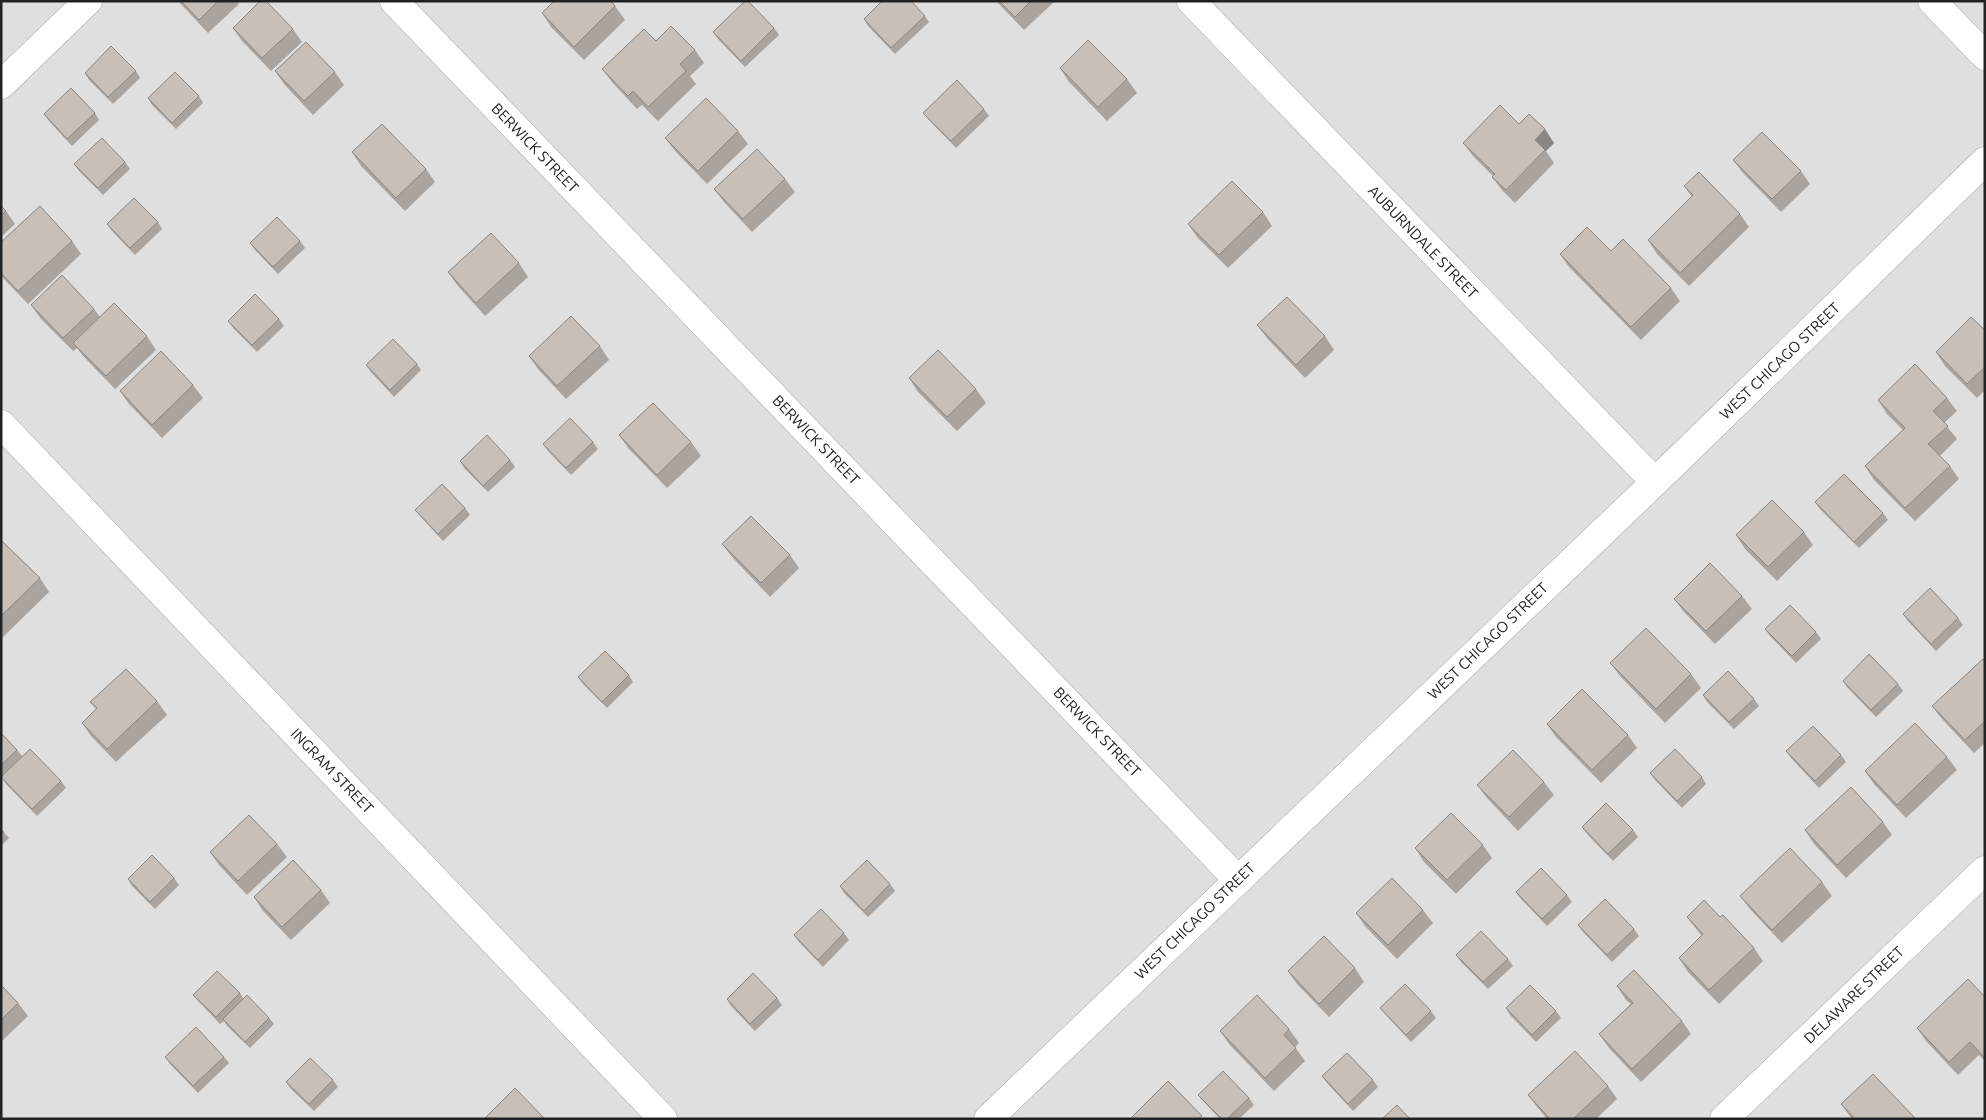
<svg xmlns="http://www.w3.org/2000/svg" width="1986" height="1120" font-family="Ubuntu,sans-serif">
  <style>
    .residential { fill: #e0dfdf }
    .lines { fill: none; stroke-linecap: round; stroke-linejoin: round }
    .street-casing { stroke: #a9a9a9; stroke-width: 29 }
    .street { stroke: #fff; stroke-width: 28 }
    .wall { fill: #aba49e }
    .shaded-wall { fill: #8b8681 }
    .building { fill: #c7bfb8; stroke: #8b8681 }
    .labels { text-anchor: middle; stroke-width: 5; stroke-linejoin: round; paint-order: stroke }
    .street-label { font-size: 15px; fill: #222; stroke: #fff }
  </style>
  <rect width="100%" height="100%" fill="#f2efe9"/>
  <rect class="residential" x="1" y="1" width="1984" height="1118"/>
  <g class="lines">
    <g class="street-casing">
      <g id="street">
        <path d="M394 1 1238 880"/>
        <path d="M1191 1 1655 482"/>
        <path d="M1932 1 1985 56"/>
        <path d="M1 85 88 1"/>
        <path d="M1 424 663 1119"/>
        <path d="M988 1119 1655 482 1985 161"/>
        <path d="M1724 1119 1985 870"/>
      </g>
    </g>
    <use href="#street" class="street"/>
  </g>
  <g class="wall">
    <path d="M178 1H237L239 4 208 33Z"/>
    <path d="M996 1H1053L1054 2 1024 30Z"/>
    <path d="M615 6 625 20 584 60 551 27 542 13Z"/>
    <path d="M925 16 929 22 895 54 868 26 864 19Z"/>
    <path d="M233 28 293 29 302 42 271 71 242 41Z"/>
    <path d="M774 28 779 35 745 67 718 39 713 32Z"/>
    <path d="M656 41 695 50 704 63 690 76 696 84 658 121 642 105 637 109 612 82 602 69Z"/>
    <path d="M1060 68 1127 79 1137 93 1107 121 1069 82Z"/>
    <path d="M136 71 140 78 113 104 89 80 85 73Z"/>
    <path d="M275 71 335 72 344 85 313 115 284 84Z"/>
    <path d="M199 96 203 103 176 129 152 105 148 98Z"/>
    <path d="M984 109 989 116 956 148 928 119 923 113Z"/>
    <path d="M95 113 99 120 72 146 49 121 44 114Z"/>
    <path d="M1519 124 1554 143 1546 151 1554 163 1515 203 1502 190 1492 177 1493 176 1473 156 1463 143Z"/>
    <path d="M738 131 748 144 707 184 675 151 665 138Z"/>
    <path d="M352 152 426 169 435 182 405 211 361 166Z"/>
    <path d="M1733 160 1801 171 1810 184 1781 212 1743 173Z"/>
    <path d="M125 162 130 169 103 195 79 171 74 164Z"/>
    <path d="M785 179 795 192 752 232 724 202 714 189Z"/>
    <path d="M1684 186 1740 214 1749 227 1689 286 1657 254 1648 240 1692 197Z"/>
    <path d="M1 206 6 211 15 224 1 237Z"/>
    <path d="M1263 212 1272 226 1228 268 1197 237 1188 224Z"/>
    <path d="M158 222 162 229 135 255 112 231 107 224Z"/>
    <path d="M72 241 81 254 28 304 1 276V242Z"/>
    <path d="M300 241 305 248 278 274 255 250 250 243Z"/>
    <path d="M1560 254 1671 288 1680 301 1641 340 1569 267Z"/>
    <path d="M519 263 528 277 485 316 458 286 448 272Z"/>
    <path d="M31 305 94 309 100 317 147 336 156 350 115 389 83 356 77 348 73 351 41 319Z"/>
    <path d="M279 319 284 326 257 352 233 328 228 321Z"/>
    <path d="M1257 325 1325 336 1334 350 1305 378 1267 338Z"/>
    <path d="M1985 330V390L1977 398 1945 366 1936 352Z"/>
    <path d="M600 346 609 360 566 399 538 369 529 356Z"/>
    <path d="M417 364 421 370 394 397 371 372 366 365Z"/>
    <path d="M909 378 976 389 986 403 957 431 918 392Z"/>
    <path d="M193 385 203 398 162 438 129 404 120 391Z"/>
    <path d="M1947 398 1957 411 1944 423 1957 439 1940 456 1950 466 1959 479 1915 521 1874 480 1865 466 1903 430 1887 414 1878 400Z"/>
    <path d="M619 435 691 442 701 456 667 488 629 449Z"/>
    <path d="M593 442 598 449 571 475 548 451 543 444Z"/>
    <path d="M510 460 515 467 488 492 464 468 460 461Z"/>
    <path d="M1815 502 1883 513 1888 520 1859 548 1820 509Z"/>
    <path d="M465 508 470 515 443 541 420 516 415 510Z"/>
    <path d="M1804 532 1813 545 1777 581 1745 549 1736 535Z"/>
    <path d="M1 540 40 578 49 592 1 639Z"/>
    <path d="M722 544 790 555 799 568 770 597 732 557Z"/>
    <path d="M1742 596 1752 609 1715 644 1684 612 1674 599Z"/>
    <path d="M1903 614 1958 618 1963 625 1936 651 1908 621Z"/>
    <path d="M1765 629 1816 632 1821 639 1796 663 1770 636Z"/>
    <path d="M1985 661V743L1974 753 1942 719 1932 706Z"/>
    <path d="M1610 663 1691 674 1701 688 1665 723 1620 676Z"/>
    <path d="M629 675 633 682 607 708 583 684 578 677Z"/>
    <path d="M1843 681 1898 684 1903 691 1876 717 1847 687Z"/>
    <path d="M1703 695 1754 699 1759 706 1734 729 1707 702Z"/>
    <path d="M157 701 167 715 116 762 91 736 82 723 96 709 90 702Z"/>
    <path d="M1547 724 1628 735 1637 748 1601 783 1556 737Z"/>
    <path d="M1 733 17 750 22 756 61 781 66 788 37 816 6 784 1 777Z"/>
    <path d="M1786 751 1841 755 1846 762 1819 788 1791 758Z"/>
    <path d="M1947 757 1957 770 1906 818 1874 784 1865 771Z"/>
    <path d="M1650 773 1702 777 1706 784 1682 808 1655 780Z"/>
    <path d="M1544 782 1554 795 1518 831 1487 798 1477 785Z"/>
    <path d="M1883 822 1892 835 1846 878 1814 844 1805 830Z"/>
    <path d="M1582 827 1633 830 1638 837 1613 861 1587 834Z"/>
    <path d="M1 829 9 838 1 846Z"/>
    <path d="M277 844 287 857 247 895 219 865 210 852Z"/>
    <path d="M1483 845 1492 858 1456 894 1424 862 1415 848Z"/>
    <path d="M174 878 179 885 155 909 132 886 128 879Z"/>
    <path d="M1822 882 1832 896 1782 943 1750 909 1740 896Z"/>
    <path d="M890 884 895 891 868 917 844 893 840 886Z"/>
    <path d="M321 890 330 903 291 940 263 911 254 897Z"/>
    <path d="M1516 892 1567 895 1572 902 1547 926 1521 899Z"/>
    <path d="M1423 910 1433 923 1397 959 1365 926 1356 913Z"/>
    <path d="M1687 917H1720L1754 948 1763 961 1719 1004 1688 972 1679 958 1702 936 1697 930Z"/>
    <path d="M1578 925 1634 929 1639 936 1612 962 1583 932Z"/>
    <path d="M844 933 849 940 823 967 799 942 794 935Z"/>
    <path d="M1456 955 1508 959 1513 966 1488 989 1461 962Z"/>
    <path d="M1355 968 1364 982 1329 1017 1297 984 1288 971Z"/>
    <path d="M1 985 18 1003 28 1016 1 1042Z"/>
    <path d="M1617 986 1682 1021 1691 1034 1641 1082 1609 1048 1599 1034 1631 1004 1626 1000Z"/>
    <path d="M240 993 243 998 269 1018 274 1024 250 1048 227 1026 224 1021 220 1024 198 1001 193 995Z"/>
    <path d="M1985 997V1061L1979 1055 1958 1075 1926 1041 1917 1028Z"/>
    <path d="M777 998 782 1005 755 1031 731 1006 727 999Z"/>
    <path d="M1380 1008 1431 1011 1436 1018 1411 1042 1385 1014Z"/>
    <path d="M1506 1008 1556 1011 1561 1018 1536 1042 1510 1015Z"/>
    <path d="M1289 1029 1299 1043 1295 1047 1305 1061 1274 1091 1229 1044 1220 1031Z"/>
    <path d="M165 1057H224L229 1063 198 1093 170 1064Z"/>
    <path d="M1322 1076 1373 1080 1378 1087 1353 1111 1327 1083Z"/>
    <path d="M333 1080 338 1087 314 1111 291 1089 286 1082Z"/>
    <path d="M1608 1086 1617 1099 1596 1119H1547L1538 1108 1528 1095Z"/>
    <path d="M1198 1095 1249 1098 1254 1105 1239 1119H1220L1203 1101Z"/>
    <path d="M1841 1104 1916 1119H1852Z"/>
  </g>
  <path class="shaded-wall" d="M1545 129 1554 143 1546 151 1535 140Z"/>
  <g class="building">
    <path d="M181 1H218L199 20Z"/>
    <path d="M260 1H266L293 29 262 58 233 28Z"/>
    <path d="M554 1H611L615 6 574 47 542 13Z"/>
    <path d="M745 1H748L774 28 741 61 713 32Z"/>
    <path d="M882 1H911L925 16 891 48 864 19Z"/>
    <path d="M999 1H1031L1015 17Z"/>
    <path d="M671 26 695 50 680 64 686 71 648 107 633 91 628 96 602 69 644 29 656 41Z"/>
    <path d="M1088 40 1127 79 1098 107 1060 68Z"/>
    <path d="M306 42 335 72 304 101 275 71Z"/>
    <path d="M111 46 136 71 108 97 85 73Z"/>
    <path d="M175 72 199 96 172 123 148 98Z"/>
    <path d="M957 80 984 109 951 141 923 113Z"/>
    <path d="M71 88 95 113 67 139 44 114Z"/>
    <path d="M706 98 738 131 698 171 665 138Z"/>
    <path d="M1500 105 1519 124 1529 114 1545 129 1535 140 1545 150 1506 190 1492 177 1495 174 1463 143Z"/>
    <path d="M382 124 426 169 396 198 352 152Z"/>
    <path d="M1762 132 1801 171 1772 199 1733 160Z"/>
    <path d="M102 138 125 162 98 188 74 164Z"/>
    <path d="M757 149 785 179 743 219 714 189Z"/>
    <path d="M1699 172 1740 214 1680 273 1648 240 1693 195 1684 186Z"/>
    <path d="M1232 181 1263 212 1219 255 1188 224Z"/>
    <path d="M134 198 158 222 130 248 107 224Z"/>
    <path d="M1 206 6 211 1 215Z"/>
    <path d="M40 206 72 241 18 291 1 273V242Z"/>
    <path d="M277 217 300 241 273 267 250 243Z"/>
    <path d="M1587 227 1611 251 1623 239 1671 288 1631 327 1560 254Z"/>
    <path d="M491 233 519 263 476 303 448 272Z"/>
    <path d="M62 275 94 309 63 338 31 305Z"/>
    <path d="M255 294 279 319 252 345 228 321Z"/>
    <path d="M1287 297 1325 336 1296 365 1257 325Z"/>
    <path d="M114 303 147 336 106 376 73 343Z"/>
    <path d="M571 316 600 346 557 386 529 356Z"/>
    <path d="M1971 317 1985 330V367L1967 384 1936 352Z"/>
    <path d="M393 339 417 364 390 390 366 365Z"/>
    <path d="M938 350 976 389 947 417 909 378Z"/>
    <path d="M161 351 193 385 152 425 120 391Z"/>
    <path d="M1915 364 1947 398 1933 411 1948 426 1928 444 1950 466 1905 508 1865 466 1905 428 1878 400Z"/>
    <path d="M653 403 691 442 657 475 619 435Z"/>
    <path d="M570 418 593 442 566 468 543 444Z"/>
    <path d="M487 435 510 460 483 486 460 461Z"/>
    <path d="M1844 474 1883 513 1854 542 1815 502Z"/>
    <path d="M442 484 465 508 438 534 415 510Z"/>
    <path d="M1772 500 1804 532 1768 567 1736 535Z"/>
    <path d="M751 516 790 555 761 583 722 544Z"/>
    <path d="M1 540 40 578 1 616Z"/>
    <path d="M1710 563 1742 596 1706 631 1674 599Z"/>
    <path d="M1930 588 1958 618 1931 644 1903 614Z"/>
    <path d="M1790 605 1816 632 1792 656 1765 629Z"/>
    <path d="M1646 628 1691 674 1656 709 1610 663Z"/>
    <path d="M605 651 629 675 602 702 578 677Z"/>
    <path d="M1869 654 1898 684 1871 710 1843 681Z"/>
    <path d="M1983 659 1985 661V721L1965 740 1932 706Z"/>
    <path d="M126 669 157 701 107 749 82 723 97 708 90 702Z"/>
    <path d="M1728 671 1754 699 1729 722 1703 695Z"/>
    <path d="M1582 689 1628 735 1592 770 1547 724Z"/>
    <path d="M1915 723 1947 757 1897 805 1865 771Z"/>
    <path d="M1813 726 1841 755 1815 781 1786 751Z"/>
    <path d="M1 733 17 750 1 765Z"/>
    <path d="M30 749 61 781 32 809 1 777Z"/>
    <path d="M1675 749 1702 777 1677 801 1650 773Z"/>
    <path d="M1513 750 1544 782 1509 817 1477 785Z"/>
    <path d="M1851 787 1883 822 1837 865 1805 830Z"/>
    <path d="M1606 803 1633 830 1608 854 1582 827Z"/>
    <path d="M1451 813 1483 845 1447 880 1415 848Z"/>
    <path d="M249 815 277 844 238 881 210 852Z"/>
    <path d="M1 829 4 832 1 834Z"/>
    <path d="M1790 848 1822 882 1772 930 1740 896Z"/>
    <path d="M152 855 174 878 150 902 128 879Z"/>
    <path d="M293 860 321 890 282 927 254 897Z"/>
    <path d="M867 860 890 884 864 911 840 886Z"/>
    <path d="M1541 868 1567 895 1542 919 1516 892Z"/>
    <path d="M1392 878 1423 910 1388 945 1356 913Z"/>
    <path d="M1605 899 1634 929 1607 955 1578 925Z"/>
    <path d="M1704 900 1720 917 1723 915 1754 948 1709 990 1679 958 1703 934 1687 917Z"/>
    <path d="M821 909 844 933 818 960 794 935Z"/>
    <path d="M1481 931 1508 959 1483 982 1456 955Z"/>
    <path d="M1324 936 1355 968 1319 1004 1288 971Z"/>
    <path d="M1634 970 1682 1021 1632 1069 1599 1034 1633 1003 1617 986Z"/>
    <path d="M217 971 240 993 216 1017 193 995Z"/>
    <path d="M753 973 777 998 750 1024 727 999Z"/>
    <path d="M1968 979 1985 997V1058L1970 1042 1949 1062 1917 1028Z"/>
    <path d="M1405 984 1431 1011 1406 1035 1380 1008Z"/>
    <path d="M1 985 18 1003 1 1020Z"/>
    <path d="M1530 985 1556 1011 1532 1035 1506 1008Z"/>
    <path d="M247 995 269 1018 245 1042 223 1019Z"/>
    <path d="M1257 995 1289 1029 1284 1035 1296 1048 1265 1078 1220 1031Z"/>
    <path d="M196 1027 224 1057 193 1086 165 1057Z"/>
    <path d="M1575 1051 1608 1086 1573 1119H1550L1528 1095Z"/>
    <path d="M1347 1053 1373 1080 1348 1104 1322 1076Z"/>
    <path d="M310 1058 333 1080 309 1104 286 1082Z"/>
    <path d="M1223 1071 1249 1098 1227 1119H1222L1198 1095Z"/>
    <path d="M1873 1074 1916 1119H1855L1841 1104Z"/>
    <path d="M1168 1081 1202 1116 1198 1119H1133L1132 1117Z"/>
    <path d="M515 1088 545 1119H484Z"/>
    <path d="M1397 1105 1410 1119H1382Z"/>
  </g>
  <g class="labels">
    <g class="street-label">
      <text transform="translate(535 148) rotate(46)" y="5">BERWICK STREET</text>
      <text transform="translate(1423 242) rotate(46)" y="5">AUBURNDALE STREET</text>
      <text transform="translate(1780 361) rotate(-44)" y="5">WEST CHICAGO STREET</text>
      <text transform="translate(816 440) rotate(46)" y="5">BERWICK STREET</text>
      <text transform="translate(1488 641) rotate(-44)" y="5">WEST CHICAGO STREET</text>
      <text transform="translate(1097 732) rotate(46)" y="5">BERWICK STREET</text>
      <text transform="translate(332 771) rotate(46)" y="5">INGRAM STREET</text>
      <text transform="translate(1195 921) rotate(-44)" y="5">WEST CHICAGO STREET</text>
      <text transform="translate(1854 995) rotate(-44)" y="5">DELAWARE STREET</text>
    </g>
  </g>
  <rect width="1986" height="1120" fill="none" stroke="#222222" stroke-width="5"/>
</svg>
